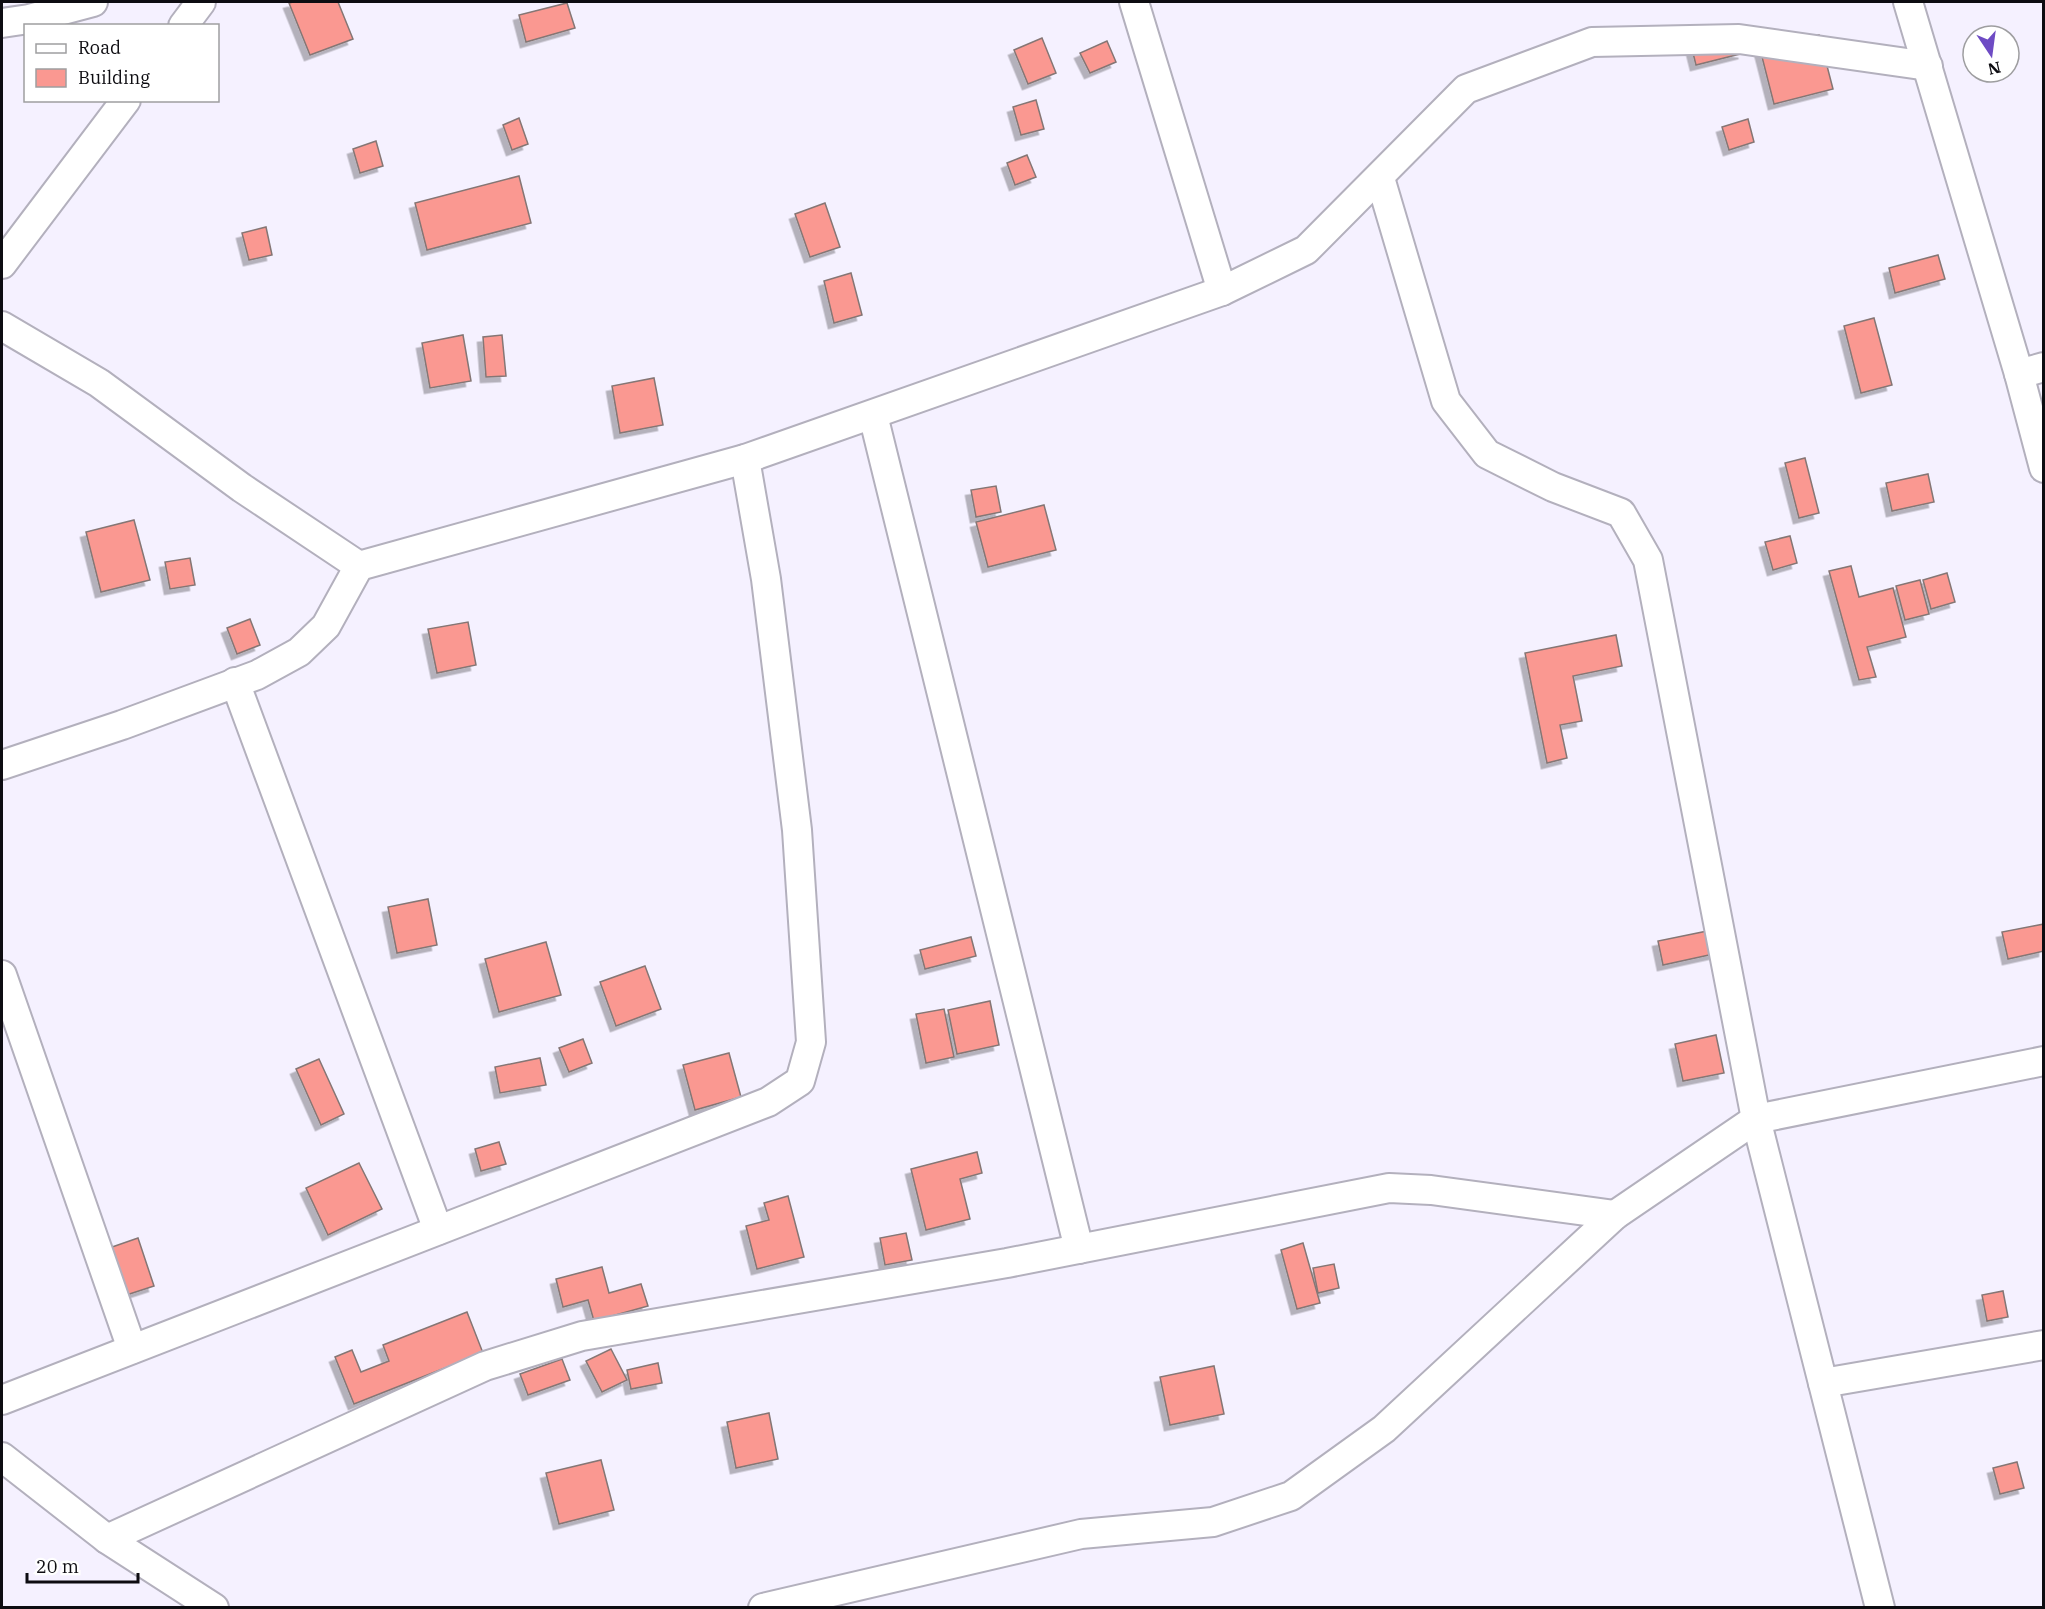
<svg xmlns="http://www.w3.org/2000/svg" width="2045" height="1609" font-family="'IBM Plex Serif',serif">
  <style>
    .building { fill: #fa9891; stroke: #857674; stroke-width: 1.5; filter: url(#shadow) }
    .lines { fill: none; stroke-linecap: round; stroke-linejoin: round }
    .minor-casing { stroke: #b3b0bd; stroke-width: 32 }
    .minor { stroke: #fff; stroke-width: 28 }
  </style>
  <defs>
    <filter id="shadow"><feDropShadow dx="-5.5" dy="5.5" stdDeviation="0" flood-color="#0004"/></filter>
  </defs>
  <rect width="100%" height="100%" fill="#f5f1ff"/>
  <g class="building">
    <path d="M293 2H338L353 39 310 55 289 3Z"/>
    <path d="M567 3 575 28 526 42 519 15Z"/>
    <path d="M1819 35 1833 89 1774 104 1760 49Z"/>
    <path d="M1042 38 1056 73 1028 84 1014 50Z"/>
    <path d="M1107 41 1116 62 1090 73 1080 53Z"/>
    <path d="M1691 45 1744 53 1696 65Z"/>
    <path d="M1036 100 1044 129 1021 135 1013 107Z"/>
    <path d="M519 118 528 144 512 150 503 125Z"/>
    <path d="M1748 119 1754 142 1729 150 1722 127Z"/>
    <path d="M376 141 383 166 360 173 353 149Z"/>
    <path d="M1027 155 1036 177 1015 185 1007 163Z"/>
    <path d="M519 176 531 223 427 250 415 203Z"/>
    <path d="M825 203 840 247 810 257 795 214Z"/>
    <path d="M266 227 272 255 249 260 242 233Z"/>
    <path d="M1938 255 1945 279 1895 293 1889 268Z"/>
    <path d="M851 273 862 315 834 323 824 281Z"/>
    <path d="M1874 318 1892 385 1861 393 1844 326Z"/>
    <path d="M463 335 471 381 430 388 422 343Z"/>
    <path d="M502 335 506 376 486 377 483 337Z"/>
    <path d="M654 378 663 425 620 433 612 386Z"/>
    <path d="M1805 458 1819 513 1799 518 1785 463Z"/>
    <path d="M1928 474 1934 502 1892 511 1886 483Z"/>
    <path d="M996 486 1001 512 976 517 971 490Z"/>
    <path d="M1044 505 1056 550 988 567 976 522Z"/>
    <path d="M134 520 150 580 101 592 86 532Z"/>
    <path d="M1790 536 1797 563 1773 570 1765 542Z"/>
    <path d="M190 558 195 585 170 589 165 562Z"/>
    <path d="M1851 566 1859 597 1893 588 1906 637 1867 647 1876 677 1859 680 1829 571Z"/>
    <path d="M1947 573 1955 602 1931 609 1923 580Z"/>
    <path d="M1920 580 1929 614 1905 620 1896 586Z"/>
    <path d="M250 619 260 645 237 654 227 628Z"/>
    <path d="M468 622 476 665 437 673 428 629Z"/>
    <path d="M1616 635 1622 666 1573 676 1582 721 1560 725 1567 758 1547 763 1525 653Z"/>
    <path d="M428 899 437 945 397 953 388 907Z"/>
    <path d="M2044 924V951L2008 959 2002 932Z"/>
    <path d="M1727 927 1732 950 1663 965 1658 941Z"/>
    <path d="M971 937 976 956 925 969 920 950Z"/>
    <path d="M546 942 561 995 499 1012 485 959Z"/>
    <path d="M645 966 661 1009 616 1026 600 982Z"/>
    <path d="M990 1001 999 1045 957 1054 948 1010Z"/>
    <path d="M944 1009 954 1057 926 1063 916 1014Z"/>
    <path d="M1716 1035 1724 1073 1683 1081 1675 1044Z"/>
    <path d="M583 1039 592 1063 569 1072 559 1048Z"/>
    <path d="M729 1053 741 1097 695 1110 683 1065Z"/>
    <path d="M540 1058 546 1085 500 1093 495 1067Z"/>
    <path d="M319 1059 344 1114 321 1125 296 1069Z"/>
    <path d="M499 1142 506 1164 481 1171 475 1149Z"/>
    <path d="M977 1152 982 1173 960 1179 970 1219 926 1230 911 1169Z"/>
    <path d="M359 1163 382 1209 328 1235 306 1188Z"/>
    <path d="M788 1196 804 1257 757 1269 746 1226 769 1220 764 1203Z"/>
    <path d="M906 1233 912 1260 885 1265 880 1238Z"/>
    <path d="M138 1238 154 1286 108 1301 92 1254Z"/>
    <path d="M1303 1243 1320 1303 1297 1309 1281 1250Z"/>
    <path d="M1334 1264 1339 1288 1318 1293 1313 1268Z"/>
    <path d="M602 1267 609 1293 641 1284 648 1306 594 1321 588 1300 563 1307 556 1279Z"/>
    <path d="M2003 1291 2008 1317 1987 1321 1982 1295Z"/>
    <path d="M467 1312 483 1353 354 1404 335 1357 352 1350 361 1372 389 1361 383 1345Z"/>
    <path d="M611 1349 627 1380 602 1392 586 1361Z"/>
    <path d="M562 1359 570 1380 528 1395 520 1374Z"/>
    <path d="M658 1363 662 1383 631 1389 627 1370Z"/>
    <path d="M1214 1366 1224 1414 1170 1425 1160 1377Z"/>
    <path d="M769 1413 778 1459 736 1468 727 1422Z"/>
    <path d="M601 1460 614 1510 559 1524 546 1473Z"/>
    <path d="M2017 1462 2024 1488 2000 1494 1993 1468Z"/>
  </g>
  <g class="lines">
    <g class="minor-casing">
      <g id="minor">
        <path d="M1134 2 1222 291"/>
        <path d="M1908 2 2019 374 2044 468"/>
        <path d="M2 23 29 19 93 2"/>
        <path d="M183 26 201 2"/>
        <path d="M1380 178 1446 401 1487 454 1553 487 1621 513 1648 560 1756 1119 1880 1608"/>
        <path d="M2 264 126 100"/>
        <path d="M2 326 99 383 242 488 359 566"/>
        <path d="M2019 374 2044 367"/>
        <path d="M873 415 1079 1249"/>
        <path d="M235 682 438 1230"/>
        <path d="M2 765 122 725 257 675 299 652 326 626 359 566 745 459 1222 291 1306 250 1466 89 1592 42 1739 39 1928 66"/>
        <path d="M2 975 132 1349"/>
        <path d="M1823 1383 2044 1345"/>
        <path d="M2 1400 768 1102 800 1081 811 1042 797 830 766 579 745 459"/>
        <path d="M2 1457 107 1539 214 1608"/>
        <path d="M107 1539 485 1366 582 1336 1007 1263 1389 1188 1431 1190 1615 1215"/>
        <path d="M763 1608 1081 1534 1213 1522 1291 1496 1384 1429 1615 1215 1756 1119 2044 1061"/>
      </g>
    </g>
    <use href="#minor" class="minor"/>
  </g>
  <rect width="2045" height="1609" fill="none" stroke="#0d0c11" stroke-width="6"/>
  <rect x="24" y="24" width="195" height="78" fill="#ffffff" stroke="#9e9ea0" stroke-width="1.5"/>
  <rect x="36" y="44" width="30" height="9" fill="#ffffff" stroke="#9e9ea0" stroke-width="1.5"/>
  <text x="78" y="54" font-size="18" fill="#0d0c11">Road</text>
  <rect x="36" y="69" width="30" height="18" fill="#fa9891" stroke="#9e9ea0" stroke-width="1.5"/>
  <text x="78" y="84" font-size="18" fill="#0d0c11">Building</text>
  <g transform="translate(1991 54) rotate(167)"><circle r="28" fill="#ffffff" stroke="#9e9ea0" stroke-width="1.5"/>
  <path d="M0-4.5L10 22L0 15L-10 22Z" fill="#6e4bc4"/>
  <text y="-9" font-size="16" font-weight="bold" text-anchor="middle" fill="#0d0c11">N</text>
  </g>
  <path d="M27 1573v9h111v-9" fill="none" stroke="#0d0c11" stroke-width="3"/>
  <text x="36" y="1573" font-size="18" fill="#0d0c11" stroke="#ffffff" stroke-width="4.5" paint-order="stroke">20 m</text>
</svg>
